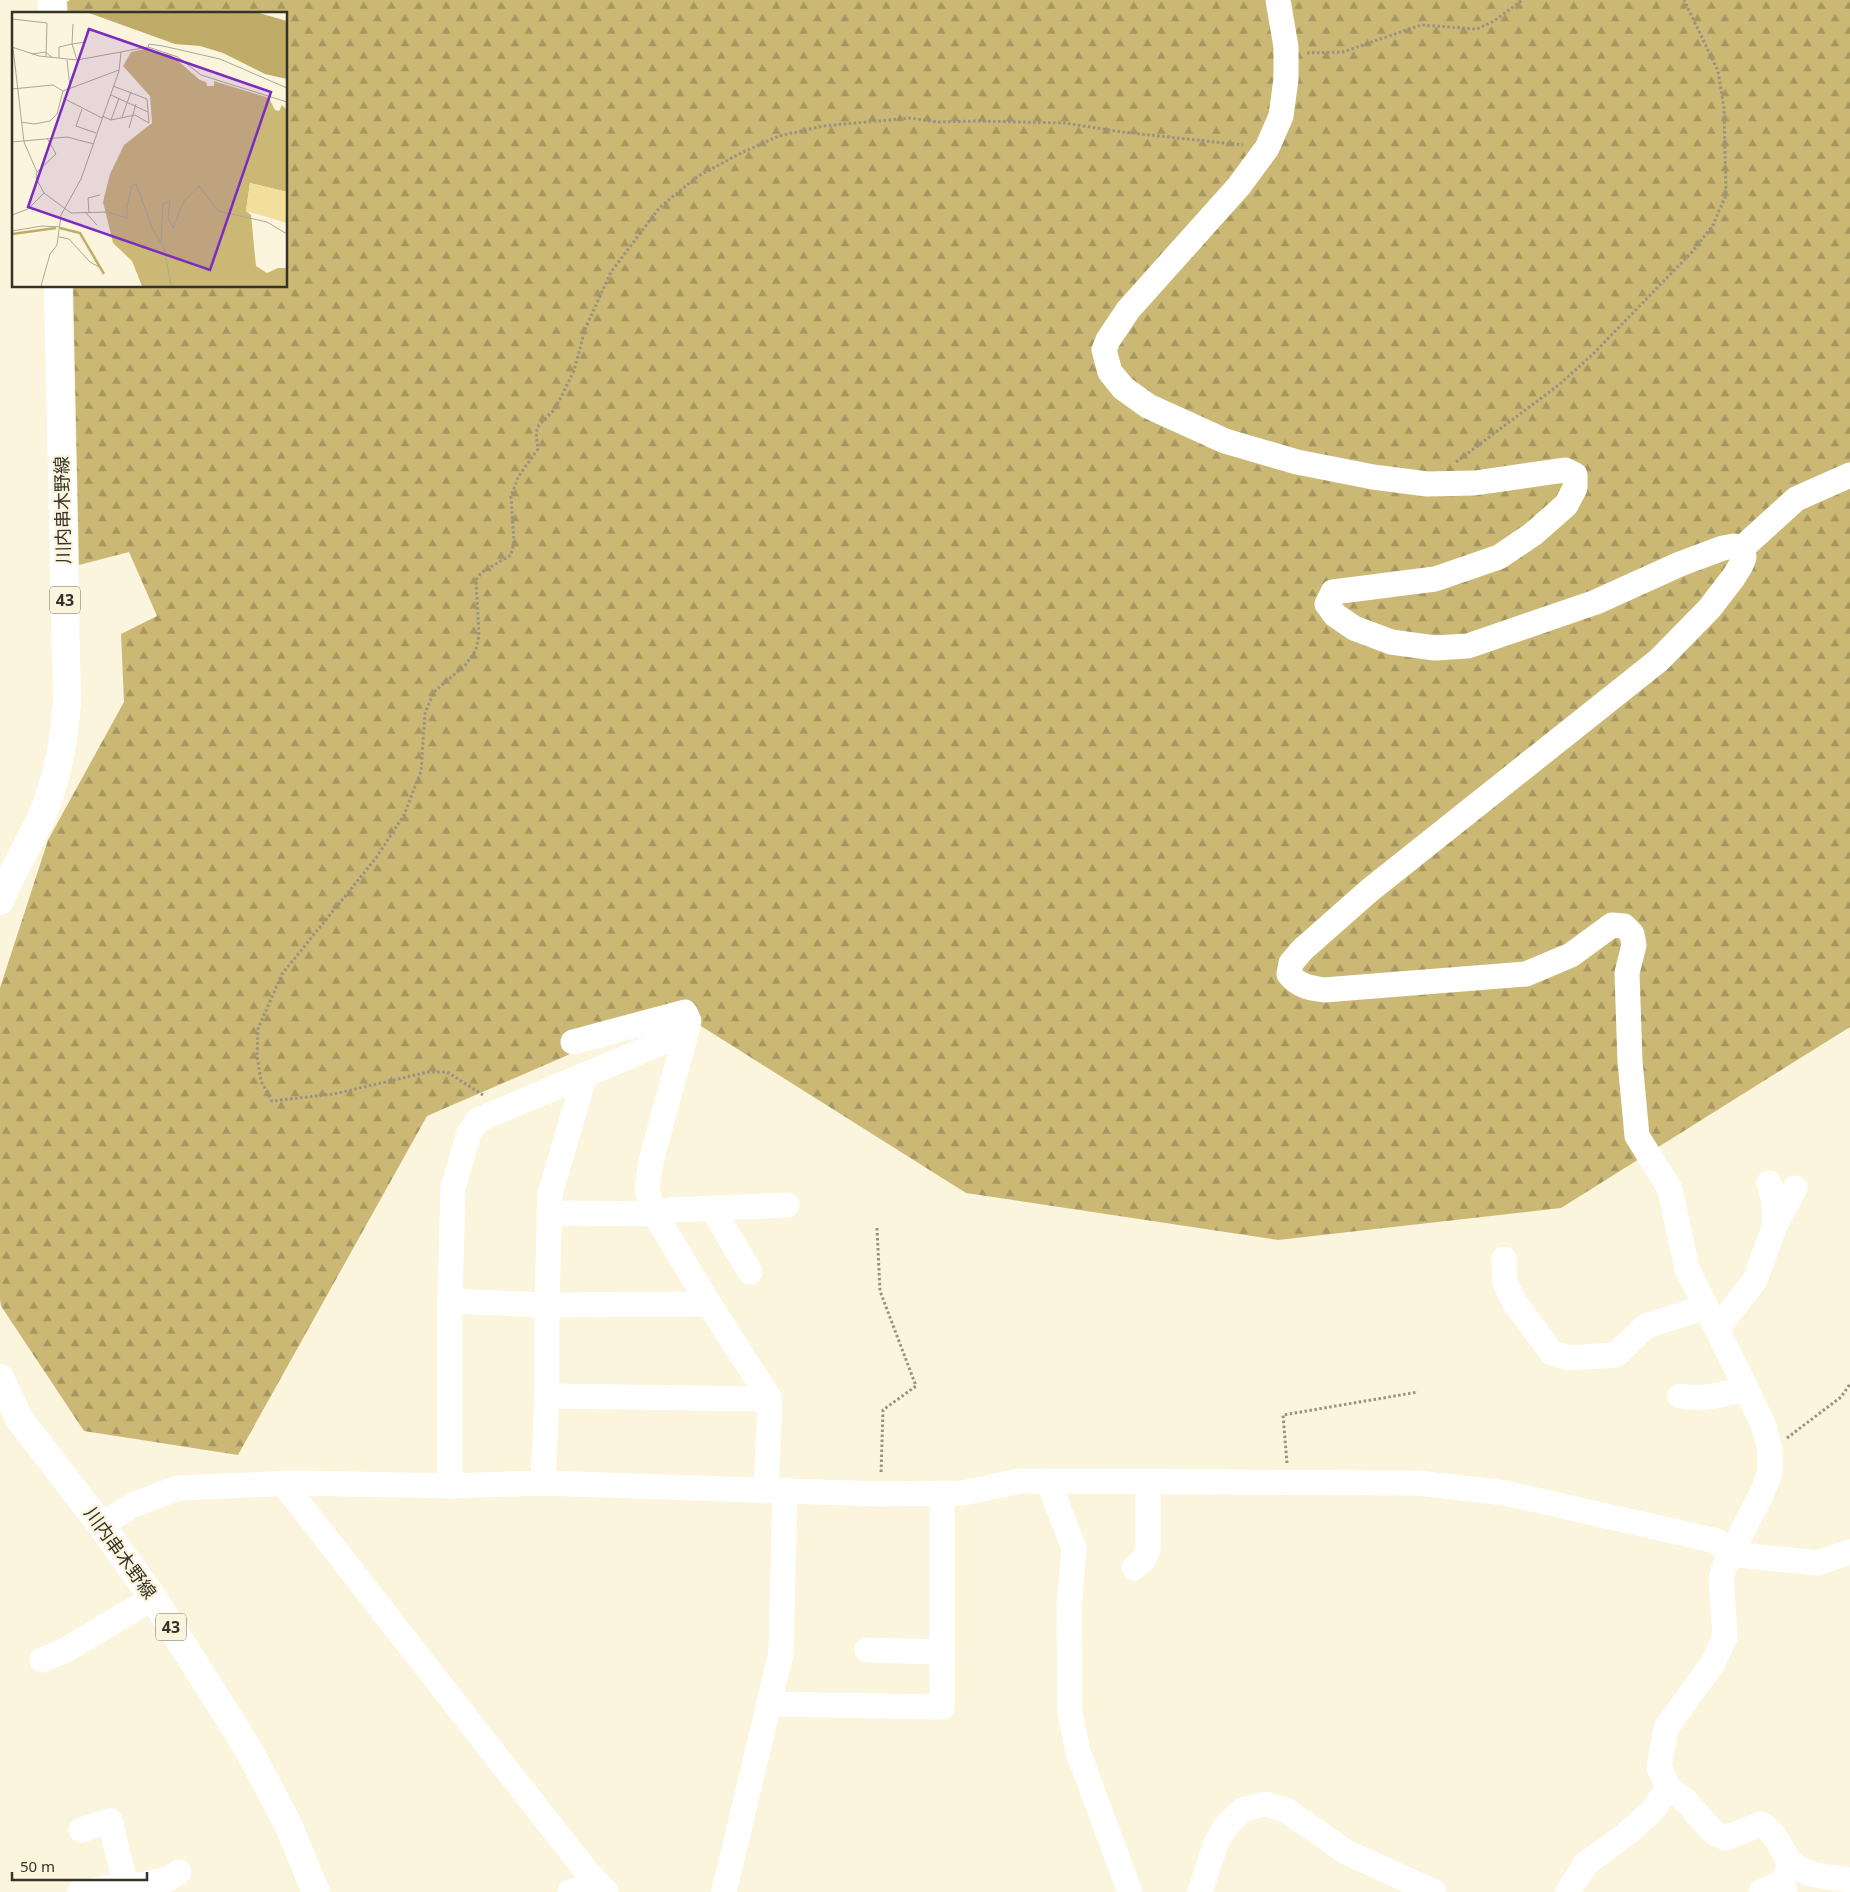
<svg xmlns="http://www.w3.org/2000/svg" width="1850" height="1892" font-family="'Noto Sans','Noto Sans JP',sans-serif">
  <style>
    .forest { fill: url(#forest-firs) }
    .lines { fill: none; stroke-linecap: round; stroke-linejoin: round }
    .path { stroke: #979282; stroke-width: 3; stroke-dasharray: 2.5 2.5; stroke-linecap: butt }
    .minor { stroke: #fff; stroke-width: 25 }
    .major { stroke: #fff; stroke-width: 28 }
    .labels { text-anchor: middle; stroke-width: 4.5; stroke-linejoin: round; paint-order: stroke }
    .shield { fill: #fcf5dd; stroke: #706c5f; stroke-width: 1 }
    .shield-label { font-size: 16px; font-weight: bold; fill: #343229 }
    .street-label { font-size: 18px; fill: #343229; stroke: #fcf5dd }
    .inset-river { fill: none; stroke: #c0ac69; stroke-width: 2.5 }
    .inset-road { fill: none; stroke: #aca795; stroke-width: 1 }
    .view { fill: #7b2cbf; fill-opacity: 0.15; stroke: #7b2cbf; stroke-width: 2.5 }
    .inset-edge { fill: none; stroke: #343229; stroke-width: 2.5 }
  </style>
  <defs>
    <pattern id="forest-firs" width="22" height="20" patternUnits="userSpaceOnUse" patternTransform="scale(1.25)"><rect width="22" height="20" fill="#ccb875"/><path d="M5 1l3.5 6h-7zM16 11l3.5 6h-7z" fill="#a69660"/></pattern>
  </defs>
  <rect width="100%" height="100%" fill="#fcf5dd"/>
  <path class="forest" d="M70 0H1850V1027L1561 1208 1278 1240 966 1193 674 1009 427 1116 238 1455 84 1431 1 1306 0 1299V988L48 840 124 702 121 634 157 616 129 552 79 565 73 286H286V14H68L67 2Z"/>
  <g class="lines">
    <g class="path">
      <path d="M1307 53 1343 52 1421 25 1477 29 1494 21 1522 0"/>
      <path d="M1456 462 1560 384 1594 353 1692 252 1713 225 1726 195 1724 108 1718 71 1684 0"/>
      <path d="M483 1095 447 1072H428L334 1094 272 1101 261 1081 257 1056 258 1029 282 974 376 858 404 815 421 771 425 713 434 692 466 664 476 650 479 635 476 580 482 572 511 555 514 542 511 497 518 477 538 449 536 432 539 425 555 409 574 371 585 329 611 272 660 207 698 176 743 152 779 136 823 126 910 118 937 122 977 121 1064 123 1122 132 1243 145"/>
      <path d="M877 1228 880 1291 916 1386 883 1410 881 1474"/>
      <path d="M1787 1438 1841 1397 1850 1384"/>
      <path d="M1287 1463 1283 1415 1418 1392"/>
    </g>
    <g class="minor">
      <path d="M1278 0 1286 47V79L1281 116 1267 148 1239 186 1128 310 1108 340 1104 350 1110 372 1123 388 1148 406 1225 441 1297 462 1373 477 1427 484 1475 483 1565 470 1575 475V488L1566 505 1533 534 1499 557 1435 579 1333 592 1327 604 1335 615 1354 628 1391 642 1435 648 1468 646 1596 602 1680 564 1723 548 1734 546 1741 549 1744 557 1741 565 1733 578 1709 609 1659 660 1370 890 1302 950 1291 963 1289 974C1298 986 1310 988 1324 990L1526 974 1571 955 1612 925 1624 926 1632 934 1634 945 1627 973 1630 1061 1637 1136 1670 1189 1687 1269 1746 1388 1764 1427 1770 1450V1472L1763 1491 1725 1565 1721 1578 1725 1637 1713 1663 1666 1728 1659 1767 1668 1788 1684 1799 1714 1833 1726 1838 1761 1824C1778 1835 1779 1847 1790 1861 1803 1877 1832 1877 1850 1880"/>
      <path d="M1741 549 1796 499 1850 475"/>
      <path d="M573 1042 685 1012 689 1021 683 1044"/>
      <path d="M1769 1183 1774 1201 1775 1225"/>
      <path d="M712 1208 750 1272"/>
      <path d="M549 1213 655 1214 669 1210 787 1205"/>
      <path d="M1504 1259 1505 1283 1515 1303 1552 1353 1569 1358 1616 1355 1646 1326 1706 1307"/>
      <path d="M450 1301 547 1305 709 1304"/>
      <path d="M1717 1329 1755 1280 1775 1225 1795 1188"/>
      <path d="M547 1396 770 1399"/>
      <path d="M1680 1396C1704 1400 1723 1395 1746 1388"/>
      <path d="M1048 1481 1074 1548 1069 1608 1070 1713 1078 1752 1130 1892"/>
      <path d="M283 1483 503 1765 588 1873 606 1892"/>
      <path d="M543 1483 547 1396V1305L550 1194 585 1075"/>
      <path d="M450 1486V1301L453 1188 469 1133 478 1120 668 1040 679 1038 683 1044 651 1161 647 1190 655 1214 709 1304 770 1399 766 1491"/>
      <path d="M101 1525 133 1505 178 1488 298 1483 450 1486 543 1483 880 1494 963 1493 1020 1481H1048L1418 1483 1505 1493 1717 1541 1731 1554 1817 1563 1850 1552"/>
      <path d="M1134 1568 1143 1560 1148 1549V1482"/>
      <path d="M867 1650 942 1652"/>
      <path d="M42 1660 64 1651 153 1598"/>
      <path d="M770 1704 942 1707V1493"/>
      <path d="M81 1830 110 1821 126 1886"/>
      <path d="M137 1886 168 1879 179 1872"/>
      <path d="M80 1892 134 1884 144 1892"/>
      <path d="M570 1892 597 1884"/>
      <path d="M724 1892 781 1653 785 1490"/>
      <path d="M1200 1892 1215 1846 1225 1827 1242 1810 1265 1804 1286 1810 1346 1852 1434 1892"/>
      <path d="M1568 1892 1585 1865H1584L1624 1836 1652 1811 1668 1788"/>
      <path d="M1761 1892 1782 1883"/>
      <path d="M1785 1892 1782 1883 1791 1863"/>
    </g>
    <g class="major">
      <path d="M52 0V14"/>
      <path d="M0 901C11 873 28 846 41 818 57 782 64 742 67 702L58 286"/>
      <path d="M0 1378 20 1420 101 1525 153 1598 247 1747 287 1822 316 1892"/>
    </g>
  </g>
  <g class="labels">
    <g class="shield">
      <rect x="50" y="586.5" width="30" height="27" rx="4"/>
      <rect x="156" y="1613.5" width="30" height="27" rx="4"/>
    </g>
    <g class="shield-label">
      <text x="65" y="606">43</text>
      <text x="171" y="1633">43</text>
    </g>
    <g class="street-label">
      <text transform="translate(63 510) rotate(-91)" y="6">川内串木野線</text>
      <text transform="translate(120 1553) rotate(54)" y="6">川内串木野線</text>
    </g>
  </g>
  <g transform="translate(12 12)">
    <rect width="275" height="275" fill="#fcf5dd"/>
    <path d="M133 37 159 43 188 68 194 70 195 74H202V69L257 86 263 98 267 99 270 93 275 98V180L238 171 234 199 239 203 244 254 255 261 266 256H275V274H130L120 249 101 231 91 190 98 162 112 133 140 111 138 84 111 54 119 40Z" fill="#ccb875"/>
    <path d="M238 171 275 180V211L234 199Z" fill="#f2de9d"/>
    <path d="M77 1H247L275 9V67L253 62 211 41 188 34 163 32Z" fill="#c0ac69"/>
    <path class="inset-river" d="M48 216 68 221 92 262M0 222 44 216"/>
    <path class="inset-road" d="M0 7 35 11 34 45M61 12 60 32 65 48M60 32 73 30 76 16M0 35 27 44 65 48 136 35 166 45 189 63 275 90M136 35 137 32 151 34 208 47 275 76M1 36 12 130 25 160M20 42 33 40 41 46M47 46V35L60 32M55 48 58 75M0 77 41 73 51 79M51 79 107 58M99 83 136 100M51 86 90 106M70 97 64 114 84 121M90 104 99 108 123 103 137 111 135 87 101 74M110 105 119 80M99 108 107 86M9 110 22 112 38 109 45 102 51 79M117 116 124 92M35 126 44 142 25 160 24 166 32 181 59 201 96 200 115 206V194L120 174 124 172 141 218 152 236 159 274M0 130 55 125 82 132M74 201 85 213M77 201 76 186 88 183M0 203 16 197 32 181M0 219 30 214 48 215M47 225 57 227 78 250 87 255M149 229 151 192 158 189 156 206 161 216 172 189 187 174 206 199 255 210 275 222M29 274 38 242 45 233 49 203 69 167 107 59 109 40"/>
    <path class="view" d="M77 17 259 80 198 258 16 195Z"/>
    <rect width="275" height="275" class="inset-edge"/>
  </g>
  <path d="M12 1872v8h135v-8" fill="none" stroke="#343229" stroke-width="2.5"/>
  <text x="20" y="1872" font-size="15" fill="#343229" stroke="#fcf5dd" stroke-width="4" paint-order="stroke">50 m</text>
</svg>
